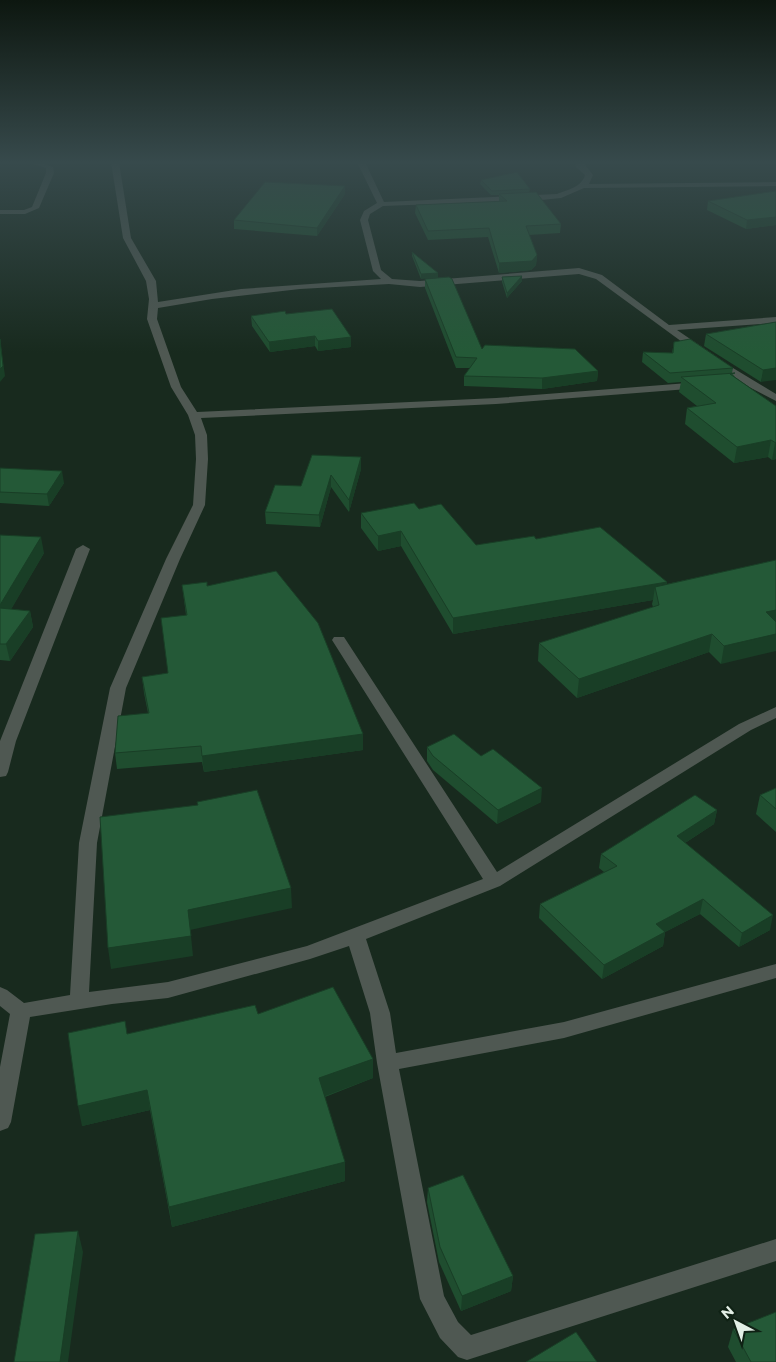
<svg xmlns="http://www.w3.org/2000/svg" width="776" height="1362" font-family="Montserrat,sans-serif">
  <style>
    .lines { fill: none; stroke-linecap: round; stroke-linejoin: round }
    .minor { fill: #4f5852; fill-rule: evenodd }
    .wall { fill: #1f4d2f }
    .shaded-wall { fill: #193e26 }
    .building { fill: #245937; stroke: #193e26 }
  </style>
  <rect width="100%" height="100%" fill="#182a1e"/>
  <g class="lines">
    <g class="minor">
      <path d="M27 162H39L53 167 54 173 39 208 25 214H0V210H24L32 207 46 173V168Z"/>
      <path d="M111 162H119L131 238 156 281 158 302 241 289 381 279 373 271 360 220 364 211 377 203 357 162H365L384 202 557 194C567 190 582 187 585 175L576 167 575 162H583L593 175 589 184 776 182V186L584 188 561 198 541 200 383 206 370 214 368 220 381 270 392 279 420 281 579 268 602 275 669 325 776 317V323L677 330 733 368 776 394V401L749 387 704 358 596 279 579 274 420 287 389 284 300 289 212 299 158 308 157 319 181 387 197 412 496 398 701 382 706 385 701 388 496 404 201 418 207 435 208 459 205 505 180 559 126 688 97 843 89 992 168 982 307 946 483 879 332 640 334 637H344L497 872 739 724 776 707V718L751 730 500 886 366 939 390 1013 396 1053 564 1022 776 964V978L564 1038 399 1069 444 1296 458 1322 471 1335 776 1239V1261L467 1360 458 1357 440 1338 420 1299 377 1063 370 1013 349 946 310 959 168 998 112 1004 30 1017 11 1122 8 1128 0 1131V1067L10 1014 0 1006V987L7 990 24 1003 70 995 79 843 110 688 166 559 193 505 196 459 195 435 188 415 171 387 147 319 149 299 146 281 123 238Z"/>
      <path d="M83 545 90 549 16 741 8 772 6 776 0 777V741L76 549Z"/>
    </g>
  </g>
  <g class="wall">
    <path d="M481 180 530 189 529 193 561 224 560 233 529 235 537 255 536 265 531 270 499 273 488 237 428 240 415 213 416 205 499 202V195H491L480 184Z"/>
    <path d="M776 191V225L746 229 707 210 708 201Z"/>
    <path d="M345 194 317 236 234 229V220Z"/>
    <path d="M412 252 438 273 421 279 412 256Z"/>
    <path d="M522 276V281L507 298 502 282V277Z"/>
    <path d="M425 279 482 349 598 371 597 381 542 389 464 386V376L470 368H456L425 288Z"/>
    <path d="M286 314 351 337V347L318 351 315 346 270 352 252 326 251 316Z"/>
    <path d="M776 322 761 382 704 346 706 334Z"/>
    <path d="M674 342 733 368 732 373 735 377 776 406V459L772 460 768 457 734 463 685 424 687 408 697 406 679 392 681 382 668 383 642 362 643 352 672 353Z"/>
    <path d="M361 457V469L349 512 331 487 320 527 266 524 265 512 301 486Z"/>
    <path d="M0 468 64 483 49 506 0 503Z"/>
    <path d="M419 509 476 545 536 539 667 582V584L776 560 721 664 709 652 577 698 538 661 539 643 653 607 652 604 653 600 453 634 401 546 378 551 361 528V513Z"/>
    <path d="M0 535 44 553 11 609 30 611 33 627 10 661 0 660Z"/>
    <path d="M182 585 207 586 363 734V750L204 772 202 762 117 769 115 753 148 713 144 693 142 677 168 673 186 615Z"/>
    <path d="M427 747 481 756 541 802 497 824 433 770 427 761Z"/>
    <path d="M776 788V832L756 814 760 795Z"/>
    <path d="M717 810 714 824 685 843 770 930 739 947 700 914 665 932 663 946 602 979 539 918 540 904 604 872 599 868 601 854Z"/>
    <path d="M258 1014 373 1078 325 1097 345 1181 172 1227 150 1110 82 1126 127 1034Z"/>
    <path d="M428 1188 513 1276 511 1291 461 1311 439 1262 427 1202Z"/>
    <path d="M733 1329 776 1362H736L728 1347Z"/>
  </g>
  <g class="shaded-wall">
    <path d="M345 186V194L317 236V228Z"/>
    <path d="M776 217V225L746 229 747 220Z"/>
    <path d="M537 255 536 265 531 270 499 273V263Z"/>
    <path d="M438 273V278L421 279V274Z"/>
    <path d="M522 276V281L507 298V293Z"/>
    <path d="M315 336V346L270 352 269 342Z"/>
    <path d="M351 337V347L318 351V341Z"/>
    <path d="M0 339 5 376 0 382Z"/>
    <path d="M776 368V380L761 382 763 370Z"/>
    <path d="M598 371 597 381 542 389V378Z"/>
    <path d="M771 440 768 457 734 463 737 447Z"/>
    <path d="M775 443H776V459L772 460Z"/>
    <path d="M361 457V469L349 512V500Z"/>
    <path d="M62 471 64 483 49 506 47 494Z"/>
    <path d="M331 475V487L320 527 319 515Z"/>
    <path d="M401 531V546L378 551V536Z"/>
    <path d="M41 537 44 553 2 625 0 617V605Z"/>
    <path d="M667 582 665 598 655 587 653 600 453 634V618Z"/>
    <path d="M776 610V627L766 612Z"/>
    <path d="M30 611 33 627 10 661 6 644Z"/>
    <path d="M712 634 709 652 577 698 579 679Z"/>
    <path d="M776 634V651L721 664 724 646Z"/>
    <path d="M363 734V750L204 772 202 756Z"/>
    <path d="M542 788 541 802 497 824 498 810Z"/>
    <path d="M717 810 714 824 674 850 677 836Z"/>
    <path d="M291 888 292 908 190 930 188 910Z"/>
    <path d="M703 899 700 914 665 932 663 946 602 979 604 965 656 924Z"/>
    <path d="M773 915 770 930 739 947 742 933Z"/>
    <path d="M191 936 193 956 111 969 108 948Z"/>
    <path d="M373 1059V1078L320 1098 319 1078Z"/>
    <path d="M147 1090 150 1110 82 1126 78 1106Z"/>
    <path d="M345 1162V1181L172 1227 169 1207Z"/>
    <path d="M78 1231 83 1252 68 1362H60Z"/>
    <path d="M513 1276 511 1291 461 1311 462 1296Z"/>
  </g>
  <g class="building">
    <path d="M517 172 530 189 492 191 481 180Z"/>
    <path d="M265 182 345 186 317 228 234 220Z"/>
    <path d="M776 191V217L747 220 708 201Z"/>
    <path d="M536 192 561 224 526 226 537 255 532 261 499 263 489 228 428 231 416 205 507 201 499 194Z"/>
    <path d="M412 252 438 273 421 274Z"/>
    <path d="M522 276 507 293 502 277Z"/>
    <path d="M449 277 452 279 482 349 485 345 575 349 598 371 542 378 464 376 477 358 456 357 425 279Z"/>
    <path d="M332 309 351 337 318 341 315 336 269 342 251 316 285 311 286 314Z"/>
    <path d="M776 322V368L763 370 706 334Z"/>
    <path d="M0 339 3 366 0 369Z"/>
    <path d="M690 339 733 368 670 373 643 352 673 353 674 342Z"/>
    <path d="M735 373 730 374 776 406V443L771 440 737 447 687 408 716 403 681 377Z"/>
    <path d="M312 455 361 457 349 500 331 475 319 515 265 512 275 485 301 486Z"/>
    <path d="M0 468 62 471 47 494 0 492Z"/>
    <path d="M414 503 419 509 441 504 476 545 534 536 536 539 600 527 667 582 453 618 401 531 378 536 361 513Z"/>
    <path d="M0 535 41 537 0 605Z"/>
    <path d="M776 560V610L766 612 776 622V634L724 646 712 634 579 679 539 643 659 605 655 587Z"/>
    <path d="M276 571 318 623 363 734 202 756 201 746 115 753 118 716 149 713 142 677 168 673 161 618 187 615 182 585 207 582V586Z"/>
    <path d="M0 608 30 611 6 644H0Z"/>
    <path d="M454 734 481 756 493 749 542 788 498 810 433 756 427 747Z"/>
    <path d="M776 788V809L760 795Z"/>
    <path d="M257 790 291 888 188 910 191 936 108 948 100 817 198 805 197 802Z"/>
    <path d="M695 795 717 810 677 836 773 915 742 933 703 899 656 924 665 932 604 965 540 904 617 866 601 854Z"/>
    <path d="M333 987 373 1059 319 1078 345 1162 169 1207 147 1090 78 1106 68 1033 125 1021 127 1034 255 1005 258 1014Z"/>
    <path d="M463 1175 513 1276 462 1296 440 1247 428 1188Z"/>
    <path d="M78 1231 60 1362H14L35 1234Z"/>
    <path d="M776 1312V1362H751L733 1329Z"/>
    <path d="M576 1332 597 1362H526Z"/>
  </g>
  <linearGradient id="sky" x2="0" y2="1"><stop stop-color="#0d1710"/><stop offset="0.46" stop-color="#374a4c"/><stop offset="1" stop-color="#374a4c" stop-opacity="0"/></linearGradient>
  <rect width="776" height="353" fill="url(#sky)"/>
  <g transform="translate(736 1322) rotate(319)" stroke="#0f2114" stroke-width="4" paint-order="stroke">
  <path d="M0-4L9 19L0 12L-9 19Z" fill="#e3efe6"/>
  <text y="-8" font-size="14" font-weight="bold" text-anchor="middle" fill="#e3efe6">N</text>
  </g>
</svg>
